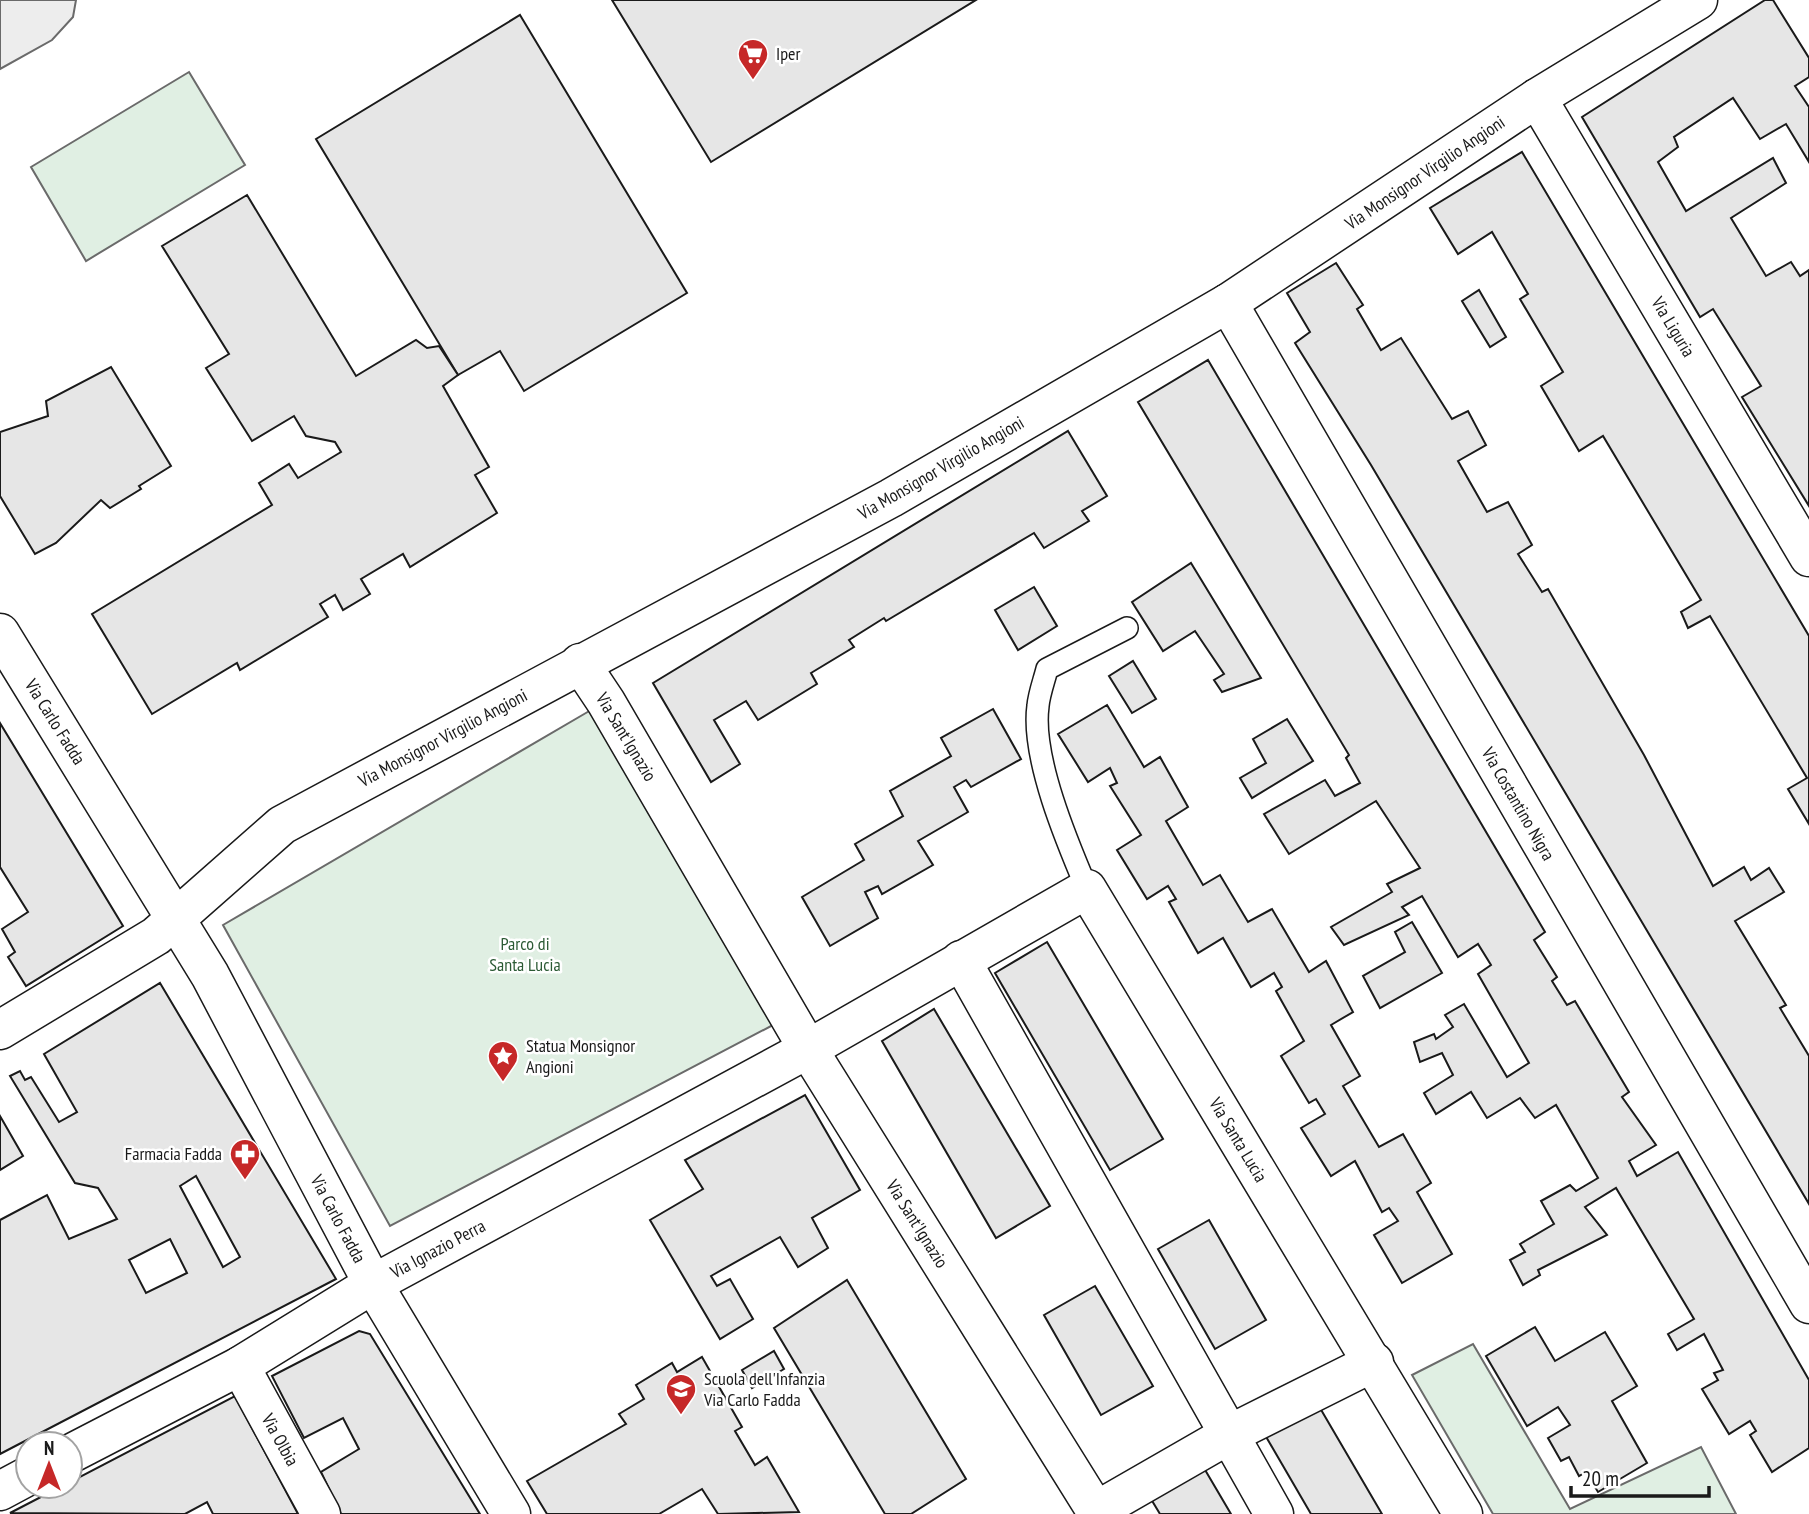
<svg xmlns="http://www.w3.org/2000/svg" width="1809" height="1514" font-family="'PT Sans Narrow',sans-serif">
  <style>
    .green { fill: #e0efe3; stroke: #6a6a6a; stroke-width: 2 }
    .parking { fill: #ededed; stroke: #6a6a6a; stroke-width: 2 }
    .building { fill: #e6e6e6; stroke: #1a1a1a; stroke-width: 2; fill-rule: evenodd }
    .lines { fill: none; stroke-linecap: round; stroke-linejoin: round }
    .lane-casing { stroke: #1a1a1a; stroke-width: 24 }
    .street-casing { stroke: #1a1a1a; stroke-width: 41 }
    .lane { stroke: #fff; stroke-width: 21 }
    .street { stroke: #fff; stroke-width: 38 }
    .labels { text-anchor: middle; stroke-width: 5; stroke-linejoin: round; paint-order: stroke }
    .poi-label { font-size: 18px; fill: #1a1a1a; stroke: #fff; text-anchor: start }
    .street-label { font-size: 18px; fill: #1a1a1a; stroke: #fff }
    .park-label { font-size: 18px; fill: #2b5a34; stroke: #fff }
  </style>
  <rect width="100%" height="100%" fill="#fff"/>
  <g class="green">
    <path d="M189 72 245 165 86 261 31 167Z"/>
    <path d="M591 710 773 1025 390 1226 223 925Z"/>
    <path d="M1473 1344 1570 1509 1701 1447 1736 1514H1493L1412 1375Z"/>
  </g>
  <path class="parking" d="M0 0H76L73 17 52 40 0 69Z"/>
  <g class="building">
    <path d="M612 0H976L711 162Z"/>
    <path d="M1765 0H1773L1809 58V77L1795 86 1809 107V162L1786 124 1760 139 1733 98 1674 137 1678 147 1658 162 1686 211 1773 158 1786 183 1731 218 1766 276 1791 262 1800 276 1809 270V506L1742 397 1761 386 1713 309 1700 317 1582 117Z"/>
    <path d="M520 15 687 293 524 391 500 351 458 375 316 139Z"/>
    <path d="M1522 152 1809 636V824L1788 789 1807 778 1710 616 1688 628 1681 612 1701 600 1603 436 1579 451 1541 386 1563 372 1520 299 1528 294 1492 232 1458 254 1430 208Z"/>
    <path d="M247 195 356 376 416 340 427 348 439 346 458 375 443 386 489 467 475 475 497 513 410 567 403 554 361 579 370 594 343 610 335 595 320 604 328 617 240 670 237 663 152 714 92 614 272 505 259 483 289 464 298 478 341 452 335 442 306 436 294 416 252 441 206 368 229 354 162 246Z"/>
    <path d="M1336 263 1363 305 1357 309 1381 350 1401 338 1452 419 1468 411 1486 445 1458 461 1487 512 1508 502 1532 545 1518 554 1542 592 1548 589 1644 755 1713 886 1744 867 1751 880 1769 868 1784 892 1735 921 1786 1005 1780 1008 1809 1056V1204L1371 465 1295 343 1310 332 1287 293Z"/>
    <path d="M1479 290 1506 337 1490 347 1462 301Z"/>
    <path d="M1208 360 1545 932 1534 940 1557 977 1552 981 1567 1005 1575 1001 1629 1092 1622 1097 1656 1145 1629 1161 1637 1176 1678 1152 1809 1380V1448L1772 1472 1750 1435 1756 1431 1750 1421 1729 1434 1702 1389 1718 1380 1714 1373 1723 1370 1704 1334 1677 1350 1668 1334 1694 1319 1616 1188 1585 1207 1607 1235 1538 1270 1540 1275 1523 1285 1510 1260 1525 1252 1520 1244 1554 1224 1541 1201 1570 1185 1576 1191 1598 1178 1556 1105 1535 1118 1520 1098 1487 1118 1471 1092 1436 1114 1424 1093 1453 1075 1442 1053 1420 1062 1414 1042 1434 1034 1436 1039 1453 1027 1445 1015 1464 1004 1507 1077 1529 1063 1478 974 1491 965 1478 944 1458 957 1422 896 1402 907 1409 915 1344 945 1331 927 1392 892 1387 884 1420 868 1376 801 1289 854 1264 814 1325 780 1335 796 1360 783 1346 758 1349 755 1138 402Z"/>
    <path d="M111 367 171 466 139 486 141 489 110 508 101 500 56 543 35 554 0 496V432L48 416 46 401Z"/>
    <path d="M1068 431 1107 496 1082 511 1089 521 1044 548 1034 533 886 621 884 618 849 640 854 647 811 673 817 684 758 720 746 701 714 720 740 764 711 782 653 683Z"/>
    <path d="M1191 563 1261 678 1222 692 1214 680 1224 674 1195 631 1163 651 1132 602Z"/>
    <path d="M1034 587 1057 626 1018 650 995 610Z"/>
    <path d="M1133 661 1156 699 1132 713 1109 676Z"/>
    <path d="M1107 705 1144 767 1160 757 1188 807 1166 821 1203 885 1220 875 1248 922 1272 909 1309 972 1326 961 1353 1012 1331 1025 1360 1076 1343 1086 1379 1147 1403 1134 1431 1183 1417 1192 1452 1254 1402 1283 1374 1235 1398 1221 1389 1208 1382 1212 1355 1161 1331 1176 1301 1128 1325 1114 1316 1099 1309 1103 1281 1056 1304 1041 1276 991 1282 987 1274 973 1251 987 1223 938 1198 953 1169 902 1176 899 1168 886 1147 899 1117 850 1141 835 1110 786 1117 783 1110 768 1088 782 1058 734Z"/>
    <path d="M993 709 1021 759 971 787 966 780 954 787 968 812 918 841 933 865 882 894 878 886 865 892 878 918 830 946 802 897 864 860 855 844 903 816 890 791 951 756 941 738Z"/>
    <path d="M1287 719 1313 761 1252 798 1240 778 1266 763 1253 739Z"/>
    <path d="M0 723 123 926 26 986 8 957 15 952 2 929 28 912 0 867Z"/>
    <path d="M1412 922 1442 973 1380 1008 1363 976 1405 952 1395 932Z"/>
    <path d="M1047 942 1163 1139 1110 1170 995 973Z"/>
    <path d="M160 983 336 1279 0 1454V1220L47 1195 69 1239 117 1219 98 1188 75 1183 10 1076 20 1071 25 1080 31 1077 59 1122 77 1112 44 1054ZM196 1176 240 1257 223 1267 180 1186ZM170 1239 187 1273 146 1293 129 1260Z"/>
    <path d="M934 1009 1050 1206 996 1238 882 1041Z"/>
    <path d="M805 1095 860 1190 812 1218 828 1248 798 1267 780 1237 711 1276 717 1286 730 1279 753 1319 720 1339 650 1220 703 1189 685 1160Z"/>
    <path d="M0 1116 23 1156 0 1170Z"/>
    <path d="M1209 1220 1266 1320 1215 1349 1158 1249Z"/>
    <path d="M847 1280 966 1479 911 1514H885L774 1328Z"/>
    <path d="M1095 1286 1153 1386 1101 1415 1044 1315Z"/>
    <path d="M1535 1327 1555 1361 1605 1332 1637 1386 1612 1401 1647 1463 1598 1492 1586 1472 1579 1476 1569 1457 1561 1461 1548 1438 1570 1425 1558 1407 1527 1426 1486 1356Z"/>
    <path d="M359 1331 370 1334 480 1514H341L321 1472 359 1449 343 1418 304 1438 272 1376Z"/>
    <path d="M774 1351 784 1369 752 1388 742 1370Z"/>
    <path d="M702 1357 742 1427 735 1431 755 1465 767 1457 799 1512 718 1514 702 1489 659 1514H547L527 1481 626 1424 619 1414 644 1399 636 1385 672 1363 677 1372Z"/>
    <path d="M235 1396 298 1514H213L207 1502 185 1514 10 1513 62 1486H70V1482Z"/>
    <path d="M1313 1396 1382 1514H1311L1261 1428Z"/>
    <path d="M1201 1463 1231 1514H1160L1148 1494Z"/>
  </g>
  <g class="lines">
    <g class="lane-casing">
      <path id="lane" d="M1087 889C1067 842 1031 757 1038 706 1039 694 1044 681 1047 669L1127 628"/>
    </g>
    <g class="street-casing">
      <g id="street">
        <path d="M1537 98 1809 557"/>
        <path d="M1228 303 1809 1304"/>
        <path d="M0 633 210 975 373 1284 511 1514"/>
        <path d="M580 663 606 702 808 1049 1096 1511 1230 1434 1374 1362"/>
        <path d="M961 960 1274 1514"/>
        <path d="M0 1030 156 936 282 825 891 498 1228 303 1537 98 1698 0"/>
        <path d="M240 1366 321 1514"/>
        <path d="M70 1454 240 1366 373 1284 808 1049 1087 889 1463 1514"/>
        <path d="M0 1491 28 1476"/>
      </g>
    </g>
    <use href="#lane" class="lane"/>
    <use href="#street" class="street"/>
  </g>
  <defs>
    <g id="supermarket-pin" transform="scale(1.575)"><path d="M0 17L-7.5 6A9.5 9.5 0 1 1 7.5 6Z" fill="#c62828" stroke="#fff"/><path d="M-6-5.5h2.5l.6 2H6L4.5 2H-2.5L-4.4-4H-6ZM-1.5 3.2a1.3 1.3 0 1 0 .1 0ZM3 3.2a1.3 1.3 0 1 0 .1 0Z" fill="#fff"/></g>
    <g id="sight-pin" transform="scale(1.575)"><path d="M0 17L-7.5 6A9.5 9.5 0 1 1 7.5 6Z" fill="#c62828" stroke="#fff"/><path d="M0-6L1.8-2.2L6-1.7L2.9 1.2L3.7 5.4L0 3.3L-3.7 5.4L-2.9 1.2L-6-1.7L-1.8-2.2Z" fill="#fff"/></g>
    <g id="pharmacy-pin" transform="scale(1.575)"><path d="M0 17L-7.5 6A9.5 9.5 0 1 1 7.5 6Z" fill="#c62828" stroke="#fff"/><path d="M-2-6h4v4h4v4h-4v4h-4v-4h-4v-4h4Z" fill="#fff"/></g>
    <g id="school-pin" transform="scale(1.575)"><path d="M0 17L-7.5 6A9.5 9.5 0 1 1 7.5 6Z" fill="#c62828" stroke="#fff"/><path d="M0-5L7-2L0 1L-7-2ZM-4 1L0 2.5L4 1V4Q0 6-4 4Z" fill="#fff"/></g>
  </defs>
  <g fill-rule="evenodd">
    <use href="#supermarket-pin" x="753" y="54"/>
    <use href="#sight-pin" x="503" y="1056"/>
    <use href="#pharmacy-pin" x="245" y="1154"/>
    <use href="#school-pin" x="681" y="1389"/>
  </g>
  <g class="labels">
    <g class="poi-label">
      <text x="776" y="60">Iper</text>
      <text x="526" y="1052">Statua Monsignor<tspan x="526" dy="21">Angioni</tspan></text>
      <text x="222" y="1160" text-anchor="end">Farmacia Fadda</text>
      <text x="704" y="1385">Scuola dell'Infanzia<tspan x="704" dy="21">Via Carlo Fadda</tspan></text>
    </g>
    <g class="street-label">
      <text transform="translate(1425 173) rotate(-34)" y="6">Via Monsignor Virgilio Angioni</text>
      <text transform="translate(1673 327) rotate(59)" y="6">Via Liguria</text>
      <text transform="translate(941 468) rotate(-30)" y="6">Via Monsignor Virgilio Angioni</text>
      <text transform="translate(55 722) rotate(58)" y="6">Via Carlo Fadda</text>
      <text transform="translate(626 737) rotate(59)" y="6">Via Sant'Ignazio</text>
      <text transform="translate(443 738) rotate(-28)" y="6">Via Monsignor Virgilio Angioni</text>
      <text transform="translate(1518 804) rotate(60)" y="6">Via Costantino Nigra</text>
      <text transform="translate(1238 1140) rotate(59)" y="6">Via Santa Lucia</text>
      <text transform="translate(338 1219) rotate(62)" y="6">Via Carlo Fadda</text>
      <text transform="translate(917 1224) rotate(58)" y="6">Via Sant'Ignazio</text>
      <text transform="translate(438 1249) rotate(-28)" y="6">Via Ignazio Perra</text>
      <text transform="translate(280 1440) rotate(61)" y="6">Via Olbia</text>
    </g>
    <g class="park-label">
      <text x="525" y="950">Parco di<tspan x="525" dy="21">Santa Lucia</tspan></text>
    </g>
  </g>
  <g transform="translate(49 1465)"><circle r="33" fill="#ffffff" stroke="#a3a3a3" stroke-width="2"/>
  <path d="M0-5L12 26L0 18L-12 26Z" fill="#c62828"/>
  <text y="-10" font-size="19" font-weight="bold" text-anchor="middle" fill="#1a1a1a">N</text>
  </g>
  <path d="M1571 1486v10h138v-10" fill="none" stroke="#1a1a1a" stroke-width="3.5"/>
  <text x="1582" y="1486" font-size="21" fill="#1a1a1a" stroke="#ffffff" stroke-width="5" paint-order="stroke">20 m</text>
</svg>
